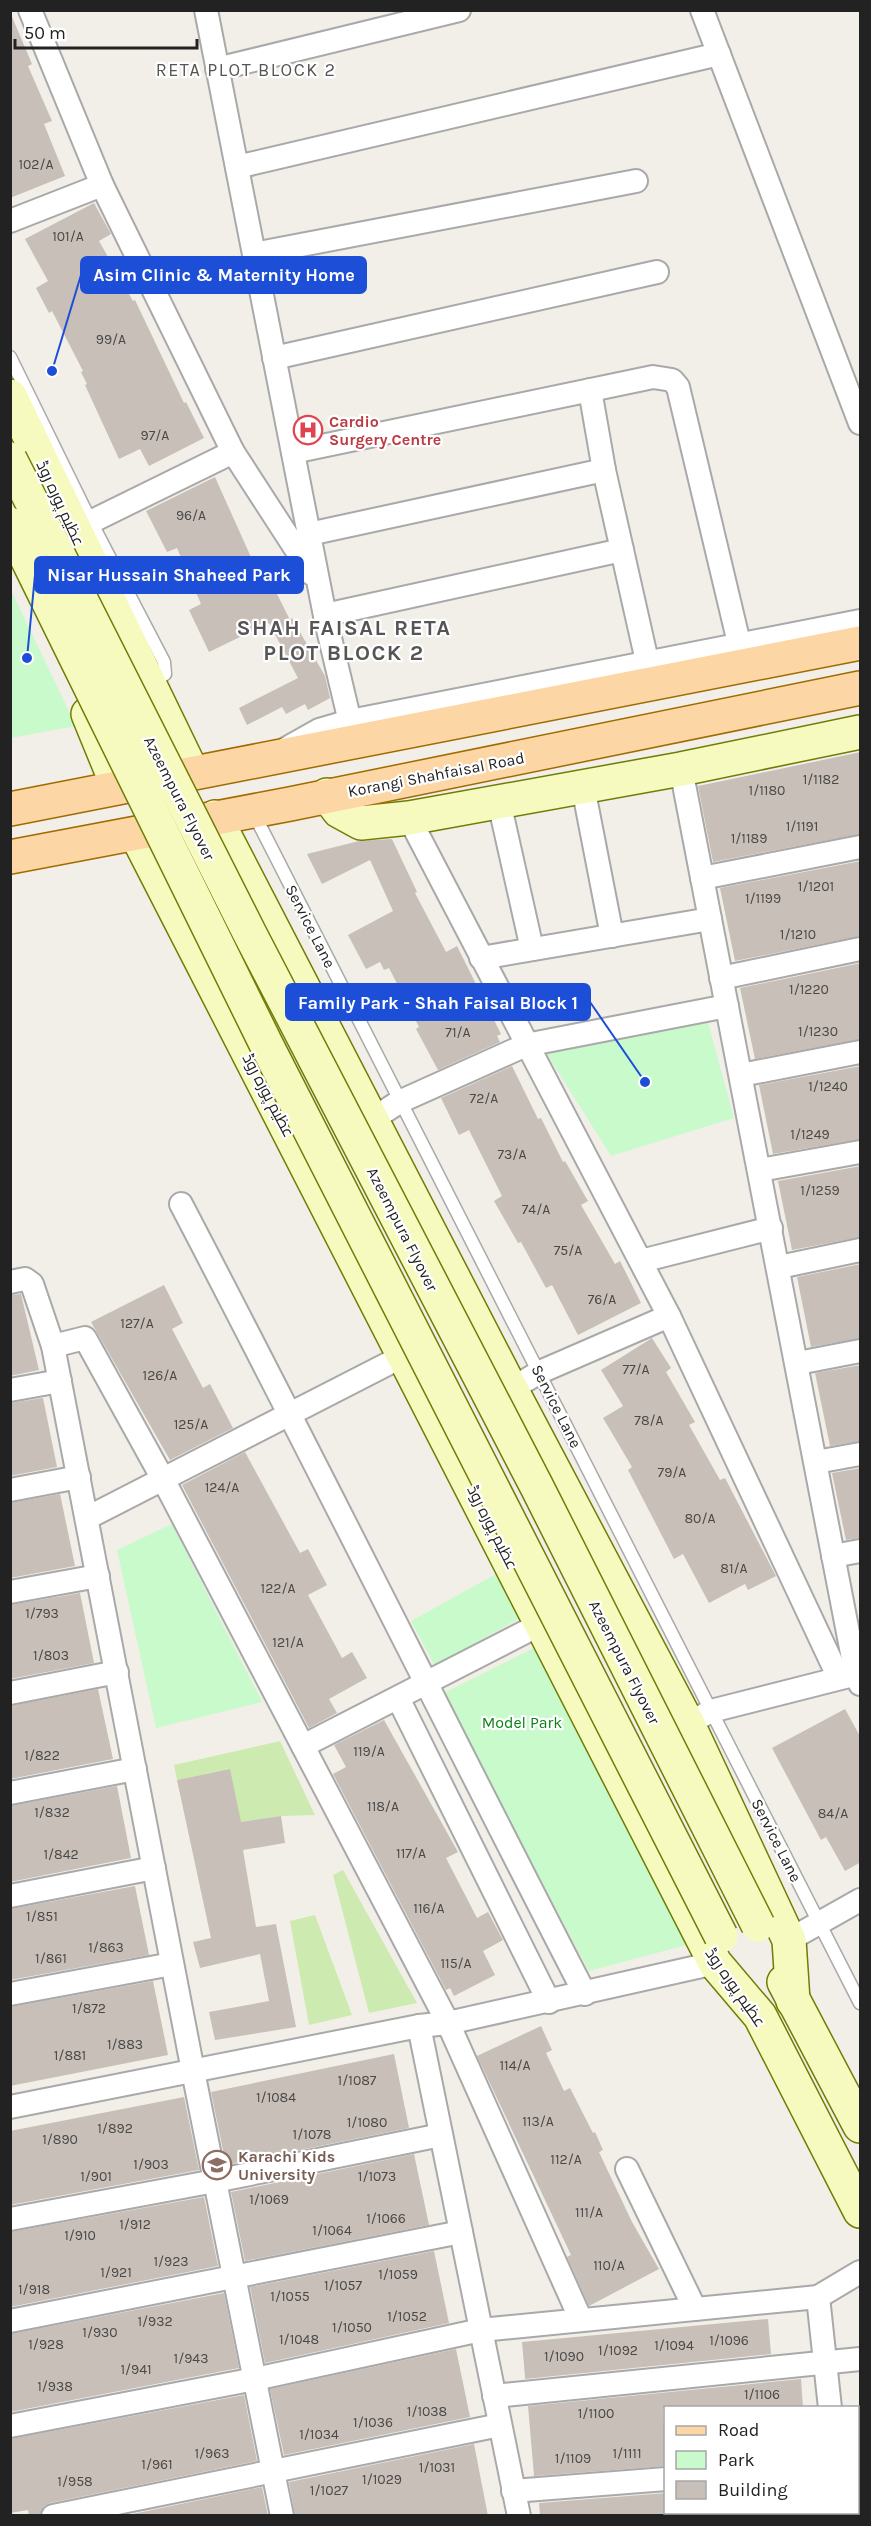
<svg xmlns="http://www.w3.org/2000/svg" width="871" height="2526" font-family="Karla,Cairo,sans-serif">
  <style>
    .grass { fill: #cdebb0 }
    .park { fill: #c8facc }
    .building { fill: #c7bfb8 }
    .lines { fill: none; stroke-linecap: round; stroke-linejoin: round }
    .lane-casing { stroke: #a9a9a9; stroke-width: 15 }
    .street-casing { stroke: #a9a9a9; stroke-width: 26 }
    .secondary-casing { stroke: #707d05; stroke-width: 36 }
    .primary-casing { stroke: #a06b00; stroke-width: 36 }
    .lane { stroke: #fff; stroke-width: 12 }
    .street { stroke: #fff; stroke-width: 22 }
    .secondary { stroke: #f7fabf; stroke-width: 33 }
    .primary { stroke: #fcd6a4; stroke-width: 33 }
    .secondary-bridge-casing { stroke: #707d05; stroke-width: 36; stroke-linecap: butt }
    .secondary-bridge { stroke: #f7fabf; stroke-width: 33 }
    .labels { text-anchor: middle; stroke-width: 4.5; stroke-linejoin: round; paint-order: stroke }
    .number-label { font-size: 14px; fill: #4b4948 }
    .health-label { font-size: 16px; font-weight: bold; fill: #be3a42; stroke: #fff; text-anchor: start }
    .street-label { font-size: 16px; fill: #222; stroke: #fff }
    .park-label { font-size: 16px; fill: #0c8416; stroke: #fff }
    .education-label { font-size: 16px; font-weight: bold; fill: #785e54; stroke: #fff; text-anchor: start }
    .neighbourhood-label { font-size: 18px; letter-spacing: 1.5px; fill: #555; stroke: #fff }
    .district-label { font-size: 22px; font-weight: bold; letter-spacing: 1.5px; fill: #555; stroke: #fff }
    .leader { fill: none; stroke: #1d4ed8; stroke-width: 2 }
    .callout-dot { fill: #1d4ed8; stroke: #fff; stroke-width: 2 }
    .callout { fill: #1d4ed8; stroke: #1d4ed8; stroke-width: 2 }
    .callout-label { font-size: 18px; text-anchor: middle; font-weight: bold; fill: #fff }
  </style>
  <rect width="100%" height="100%" fill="#f2efe9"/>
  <g class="grass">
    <path d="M280 1741 315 1815 281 1816 229 1824 230 1769 177 1780 174 1765Z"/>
    <path d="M343 1870 417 2003 369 2013 333 1875Z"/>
    <path d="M315 1915 352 2015 309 2025 290 1921Z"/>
  </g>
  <g class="park">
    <path d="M11 590 76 726 11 738Z"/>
    <path d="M708 1022 734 1118 611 1156 542 1046Z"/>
    <path d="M172 1524 262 1702 156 1728 117 1550Z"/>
    <path d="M505 1569 529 1613 435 1666 411 1621Z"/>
    <path d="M546 1642 698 1942 589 1971 442 1694Z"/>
  </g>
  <g class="building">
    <path d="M10 12 32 64 28 66 52 121 44 124 65 176 10 198Z"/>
    <path d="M94 203 111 234 99 241 133 301 135 300 184 403 186 402 204 438 149 466 140 449 119 459 85 385 87 384 81 372 83 371 52 311 49 313 36 288 48 281 25 239Z"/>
    <path d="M215 477 259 575 266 572 290 620 292 618 325 676 330 698 308 710 305 704 286 714 282 707 247 725 239 708 298 678 269 623 209 652 189 610 201 604 177 548 167 552 146 511Z"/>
    <path d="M861 752V834L713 862 698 786Z"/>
    <path d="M392 839 417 892 415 893 446 952 457 946 501 1034 497 1036 500 1042 438 1070 416 1029 419 1027 389 968 384 970 380 962 366 969 348 935 393 911 370 860 322 884 307 854 359 841Z"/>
    <path d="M861 861V936L735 961 720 888Z"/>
    <path d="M861 963V1039L755 1059 740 988Z"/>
    <path d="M512 1066 538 1119 541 1118 563 1162 565 1161 588 1201 581 1205 615 1264 620 1261 641 1303 578 1335 552 1285 546 1288 521 1242 518 1243 494 1201 502 1196 469 1130 459 1135 441 1098Z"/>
    <path d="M861 1066V1139L773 1154 759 1085Z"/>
    <path d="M861 1166V1237L792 1250 778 1181Z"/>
    <path d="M861 1264V1338L811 1347 797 1277Z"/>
    <path d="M164 1285 183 1323 172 1329 203 1388 210 1384 233 1428 170 1460 91 1322Z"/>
    <path d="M21 1294 39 1370 10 1376V1295Z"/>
    <path d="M652 1338 671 1368 666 1372 695 1422 689 1425 720 1480 725 1478 776 1576 748 1590 745 1584 709 1603 683 1554 674 1559 628 1470 632 1467 603 1418 623 1406 601 1370Z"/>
    <path d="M861 1365V1441L830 1446 815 1373Z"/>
    <path d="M43 1398 57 1467 10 1476V1403Z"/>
    <path d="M245 1452 300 1553 308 1549 327 1585 308 1595 342 1658 352 1652 367 1678 329 1699 337 1713 309 1728 182 1485Z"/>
    <path d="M861 1468V1538L846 1540 832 1473Z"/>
    <path d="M60 1494 75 1566 10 1578V1503Z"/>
    <path d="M80 1593 94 1663 10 1679V1605Z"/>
    <path d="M98 1689 113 1759 10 1779V1706Z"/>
    <path d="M845 1709 861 1738V1862L845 1871 826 1837 821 1840 772 1748Z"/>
    <path d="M384 1720 458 1852 446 1858 477 1918 488 1912 503 1940 483 1951 495 1975 454 1996 450 1988 446 1990 333 1774 346 1767 334 1745Z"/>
    <path d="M230 1769 241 1822 281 1816 285 1843 243 1850 256 1927 276 1924 296 2027 215 2040 209 2012 269 2001 260 1954 200 1968 193 1942 211 1938 177 1780Z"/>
    <path d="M117 1786 131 1858 10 1882V1806Z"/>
    <path d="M135 1886 149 1955 10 1980V1909Z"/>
    <path d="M153 1981 168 2055 10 2086V2007Z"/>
    <path d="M541 2026 552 2050 546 2053 564 2091 570 2088 593 2133 595 2132 603 2150 599 2152 632 2222 659 2269 589 2306 567 2257 571 2255 477 2056Z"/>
    <path d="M394 2054 409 2128 226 2165 211 2092Z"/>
    <path d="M184 2097 199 2170 10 2205V2131Z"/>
    <path d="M414 2154 429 2225 245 2261 231 2192Z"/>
    <path d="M204 2197 218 2266 10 2307V2232Z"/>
    <path d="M434 2251 449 2323 265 2363 250 2287Z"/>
    <path d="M224 2293 239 2368 10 2412V2334Z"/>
    <path d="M768 2319 771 2354 525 2379V2377L522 2342Z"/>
    <path d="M456 2349 470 2417 284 2455 270 2389Z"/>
    <path d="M801 2379 803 2408H663L666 2466 534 2476 528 2406Z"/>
    <path d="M244 2395 257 2461 50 2503 44 2506 40 2516H29L28 2510 10 2513V2439Z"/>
    <path d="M474 2444 488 2516H295L289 2482Z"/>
    <path d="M262 2487 268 2516H123Z"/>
    <path d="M666 2493V2516H540L539 2503Z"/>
  </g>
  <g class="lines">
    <g class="lane-casing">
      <g id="lane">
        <path d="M10 357 90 520 164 662 165 674 152 683"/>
        <path d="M253 812 860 2003"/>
      </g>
    </g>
    <g class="street-casing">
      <g id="street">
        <path d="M30 10 102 185 233 452 312 574"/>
        <path d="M206 10 326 621 355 743"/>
        <path d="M702 10 860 423"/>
        <path d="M217 69 459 10"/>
        <path d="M237 167 719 54"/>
        <path d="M10 221 102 185"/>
        <path d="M254 254 636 181"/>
        <path d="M274 358 657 272"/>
        <path d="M590 390 604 470 647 661"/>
        <path d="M293 452 653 377 672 380 678 387 739 643"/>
        <path d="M74 530 233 452"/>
        <path d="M309 534 604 470"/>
        <path d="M325 615 622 550"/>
        <path d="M287 748 319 730 350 721 860 621"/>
        <path d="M681 769 856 1674 860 1684"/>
        <path d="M583 787 612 936"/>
        <path d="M499 802 532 949"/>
        <path d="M409 818 669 1316 839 1678"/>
        <path d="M702 878 860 847"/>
        <path d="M481 958 710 919"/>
        <path d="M721 978 860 949"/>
        <path d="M741 1075 860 1052"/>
        <path d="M373 1119 399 1102 526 1045 727 1006"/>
        <path d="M760 1170 860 1152"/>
        <path d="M181 1204C318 1466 449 1731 585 1994"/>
        <path d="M641 1261 771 1228"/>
        <path d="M779 1267 860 1250"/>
        <path d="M10 1282 25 1279 32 1284 53 1346 193 2071 282 2516"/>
        <path d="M53 1346 85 1338 164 1481 448 2023 581 2320"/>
        <path d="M798 1363 860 1351"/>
        <path d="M511 1389 540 1372 669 1316"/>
        <path d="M10 1390 60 1381"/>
        <path d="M816 1462 860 1454"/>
        <path d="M10 1490 79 1477"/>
        <path d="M87 1518 405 1355"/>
        <path d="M833 1556 860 1551"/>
        <path d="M10 1592 98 1576"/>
        <path d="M10 1693 117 1672"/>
        <path d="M398 1698 549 2002"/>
        <path d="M688 1724 711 1711 853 1675"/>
        <path d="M303 1746 533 1628"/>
        <path d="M10 1793 135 1769"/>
        <path d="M10 1896 154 1868"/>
        <path d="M789 1940 860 1900"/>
        <path d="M10 1994 172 1964"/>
        <path d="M419 2026 519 2516"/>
        <path d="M10 2107 419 2026 448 2023 715 1963"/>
        <path d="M627 2169 695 2309"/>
        <path d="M10 2219 215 2181 441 2135"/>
        <path d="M10 2321 461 2232"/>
        <path d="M494 2396 860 2359"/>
        <path d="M830 2408 818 2297 860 2272"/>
        <path d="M10 2426 255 2379 481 2330 818 2297"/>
        <path d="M513 2491 666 2479"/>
        <path d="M841 2512V2516"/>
        <path d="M53 2516 500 2425"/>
      </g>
    </g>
    <g class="secondary-casing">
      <g id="secondary">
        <path d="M10 396 192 772"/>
        <path d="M88 714 118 787"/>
        <path d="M327 795 339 811 361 823 409 818 681 769 860 732"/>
        <path d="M215 817 511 1389 688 1724 789 1940 793 2001"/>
        <path d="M136 834 715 1963 760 2016 860 2211"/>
        <path d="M784 1982 860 2126"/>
      </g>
    </g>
    <g class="primary-casing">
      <g id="primary">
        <path d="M10 809 860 643"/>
        <path d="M10 857 290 804 860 688"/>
      </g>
    </g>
    <use href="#lane" class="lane"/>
    <use href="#street" class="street"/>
    <use href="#secondary" class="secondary"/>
    <use href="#primary" class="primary"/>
    <g class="secondary-bridge-casing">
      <g id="secondary-bridge">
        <path d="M10 459 250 934 537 1487 758 1925"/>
        <path d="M10 524 267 1046 721 1936"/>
      </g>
    </g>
    <use href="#secondary-bridge" class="secondary-bridge"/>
  </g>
  <defs>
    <g id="hospital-ring" transform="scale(1.5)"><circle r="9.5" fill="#fff" stroke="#e0444e" stroke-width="1.5"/><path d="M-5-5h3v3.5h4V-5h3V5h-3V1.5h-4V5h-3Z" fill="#e0444e"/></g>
    <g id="university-ring" transform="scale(1.5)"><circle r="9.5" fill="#fff" stroke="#8d6e63" stroke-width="1.5"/><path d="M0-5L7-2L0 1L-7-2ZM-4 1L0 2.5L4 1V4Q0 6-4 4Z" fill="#8d6e63"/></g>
  </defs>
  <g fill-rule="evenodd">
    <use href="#hospital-ring" x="308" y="430"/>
    <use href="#university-ring" x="217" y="2165"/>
  </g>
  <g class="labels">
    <g class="number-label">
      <text x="36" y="169">102/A</text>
      <text x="68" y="241">101/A</text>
      <text x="111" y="344">99/A</text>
      <text x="155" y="440">97/A</text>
      <text x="191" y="520">96/A</text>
      <text x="821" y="784">1/1182</text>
      <text x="767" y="795">1/1180</text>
      <text x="802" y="831">1/1191</text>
      <text x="749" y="843">1/1189</text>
      <text x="816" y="891">1/1201</text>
      <text x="763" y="903">1/1199</text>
      <text x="798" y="939">1/1210</text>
      <text x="809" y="994">1/1220</text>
      <text x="818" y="1036">1/1230</text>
      <text x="458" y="1037">71/A</text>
      <text x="828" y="1091">1/1240</text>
      <text x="484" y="1103">72/A</text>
      <text x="810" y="1139">1/1249</text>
      <text x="512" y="1159">73/A</text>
      <text x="820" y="1195">1/1259</text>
      <text x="536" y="1214">74/A</text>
      <text x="568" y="1255">75/A</text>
      <text x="602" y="1304">76/A</text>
      <text x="137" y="1328">127/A</text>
      <text x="636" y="1374">77/A</text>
      <text x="160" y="1380">126/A</text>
      <text x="649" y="1425">78/A</text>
      <text x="191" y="1429">125/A</text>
      <text x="672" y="1477">79/A</text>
      <text x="222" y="1492">124/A</text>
      <text x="700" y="1523">80/A</text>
      <text x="734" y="1573">81/A</text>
      <text x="278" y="1593">122/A</text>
      <text x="42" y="1618">1/793</text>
      <text x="288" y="1647">121/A</text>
      <text x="51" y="1660">1/803</text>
      <text x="369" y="1756">119/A</text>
      <text x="42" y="1760">1/822</text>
      <text x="383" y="1811">118/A</text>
      <text x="52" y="1817">1/832</text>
      <text x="833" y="1818">84/A</text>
      <text x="411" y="1858">117/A</text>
      <text x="61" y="1859">1/842</text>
      <text x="429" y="1913">116/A</text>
      <text x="42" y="1921">1/851</text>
      <text x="106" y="1952">1/863</text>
      <text x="51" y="1963">1/861</text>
      <text x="456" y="1968">115/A</text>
      <text x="89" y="2013">1/872</text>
      <text x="125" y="2049">1/883</text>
      <text x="70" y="2060">1/881</text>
      <text x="515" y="2070">114/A</text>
      <text x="357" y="2085">1/1087</text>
      <text x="276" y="2102">1/1084</text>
      <text x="538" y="2126">113/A</text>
      <text x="367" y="2127">1/1080</text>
      <text x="115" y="2133">1/892</text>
      <text x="312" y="2139">1/1078</text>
      <text x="60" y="2144">1/890</text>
      <text x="566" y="2164">112/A</text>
      <text x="151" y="2169">1/903</text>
      <text x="96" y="2181">1/901</text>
      <text x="377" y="2181">1/1073</text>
      <text x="269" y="2204">1/1069</text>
      <text x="589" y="2217">111/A</text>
      <text x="386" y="2223">1/1066</text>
      <text x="135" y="2229">1/912</text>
      <text x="332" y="2235">1/1064</text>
      <text x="80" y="2240">1/910</text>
      <text x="171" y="2266">1/923</text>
      <text x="609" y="2270">110/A</text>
      <text x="116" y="2277">1/921</text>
      <text x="398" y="2279">1/1059</text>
      <text x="343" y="2290">1/1057</text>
      <text x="34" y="2294">1/918</text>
      <text x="290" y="2301">1/1055</text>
      <text x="407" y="2321">1/1052</text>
      <text x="155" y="2326">1/932</text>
      <text x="352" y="2332">1/1050</text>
      <text x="100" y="2337">1/930</text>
      <text x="299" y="2344">1/1048</text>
      <text x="729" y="2345">1/1096</text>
      <text x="46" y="2349">1/928</text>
      <text x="674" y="2350">1/1094</text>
      <text x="618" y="2355">1/1092</text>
      <text x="564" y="2361">1/1090</text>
      <text x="191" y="2363">1/943</text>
      <text x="136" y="2374">1/941</text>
      <text x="55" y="2391">1/938</text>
      <text x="762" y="2399">1/1106</text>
      <text x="427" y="2416">1/1038</text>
      <text x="596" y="2418">1/1100</text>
      <text x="373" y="2427">1/1036</text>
      <text x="319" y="2439">1/1034</text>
      <text x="212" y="2458">1/963</text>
      <text x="627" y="2458">1/1111</text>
      <text x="573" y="2463">1/1109</text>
      <text x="157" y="2469">1/961</text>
      <text x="437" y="2472">1/1031</text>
      <text x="382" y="2484">1/1029</text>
      <text x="75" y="2486">1/958</text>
      <text x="329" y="2495">1/1027</text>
    </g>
    <g class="health-label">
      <text x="329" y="427">Cardio<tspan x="329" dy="18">Surgery Centre</tspan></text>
    </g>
    <g class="street-label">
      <text transform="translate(61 503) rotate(65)" y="6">عظیم پورہ روڈ</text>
      <text transform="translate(436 774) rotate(-11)" y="6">Korangi Shahfaisal Road</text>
      <text transform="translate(180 798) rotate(63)" y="6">Azeempura Flyover</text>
      <text transform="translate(311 926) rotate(63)" y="6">Service Lane</text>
      <text transform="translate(269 1095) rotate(62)" y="6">عظیم پورہ روڈ</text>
      <text transform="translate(403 1229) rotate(63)" y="6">Azeempura Flyover</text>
      <text transform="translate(557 1406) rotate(63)" y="6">Service Lane</text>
      <text transform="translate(493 1527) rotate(63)" y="6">عظیم پورہ روڈ</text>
      <text transform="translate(625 1662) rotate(63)" y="6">Azeempura Flyover</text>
      <text transform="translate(777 1840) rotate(63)" y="6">Service Lane</text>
      <text transform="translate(736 1987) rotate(55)" y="6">عظیم پورہ روڈ</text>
    </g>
    <g class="park-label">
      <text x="522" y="1728">Model Park</text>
    </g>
    <g class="education-label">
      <text x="238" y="2162">Karachi Kids<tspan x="238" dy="18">University</tspan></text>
    </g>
    <g class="neighbourhood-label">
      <text x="246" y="76">RETA PLOT BLOCK 2</text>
    </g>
    <g class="district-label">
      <text x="344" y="635">SHAH FAISAL RETA<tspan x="344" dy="25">PLOT BLOCK 2</tspan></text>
    </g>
  </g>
  <path class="leader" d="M52 371L81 275M27 658L35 575M645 1082L590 1002"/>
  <g class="callout-dot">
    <circle cx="52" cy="371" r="6"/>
    <circle cx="27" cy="658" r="6"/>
    <circle cx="645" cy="1082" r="6"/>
  </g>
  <g class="callout">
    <rect x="81" y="257" width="285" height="36" rx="6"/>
    <rect x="35" y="557" width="268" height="36" rx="6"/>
    <rect x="286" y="984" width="304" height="36" rx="6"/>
  </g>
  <g class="callout-label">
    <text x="224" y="281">Asim Clinic &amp; Maternity Home</text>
    <text x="169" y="581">Nisar Hussain Shaheed Park</text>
    <text x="438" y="1009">Family Park - Shah Faisal Block 1</text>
  </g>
  <rect width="871" height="2526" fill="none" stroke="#222222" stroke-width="24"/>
  <rect x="664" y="2406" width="195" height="108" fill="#ffffff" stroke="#a7a7a7" stroke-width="1.5"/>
  <rect x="676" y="2426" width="30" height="9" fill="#fcd6a4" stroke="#a7a7a7" stroke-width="1.5"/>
  <text x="718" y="2436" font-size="18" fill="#222222">Road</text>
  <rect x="676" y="2451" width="30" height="18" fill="#c8facc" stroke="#a7a7a7" stroke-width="1.5"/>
  <text x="718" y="2466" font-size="18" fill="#222222">Park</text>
  <rect x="676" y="2481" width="30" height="18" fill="#c7bfb8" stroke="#a7a7a7" stroke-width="1.5"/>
  <text x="718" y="2496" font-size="18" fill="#222222">Building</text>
  <path d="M15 39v9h182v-9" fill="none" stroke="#222222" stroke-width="3"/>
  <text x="24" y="39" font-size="18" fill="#222222" stroke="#ffffff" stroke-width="4.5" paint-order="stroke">50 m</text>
</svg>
